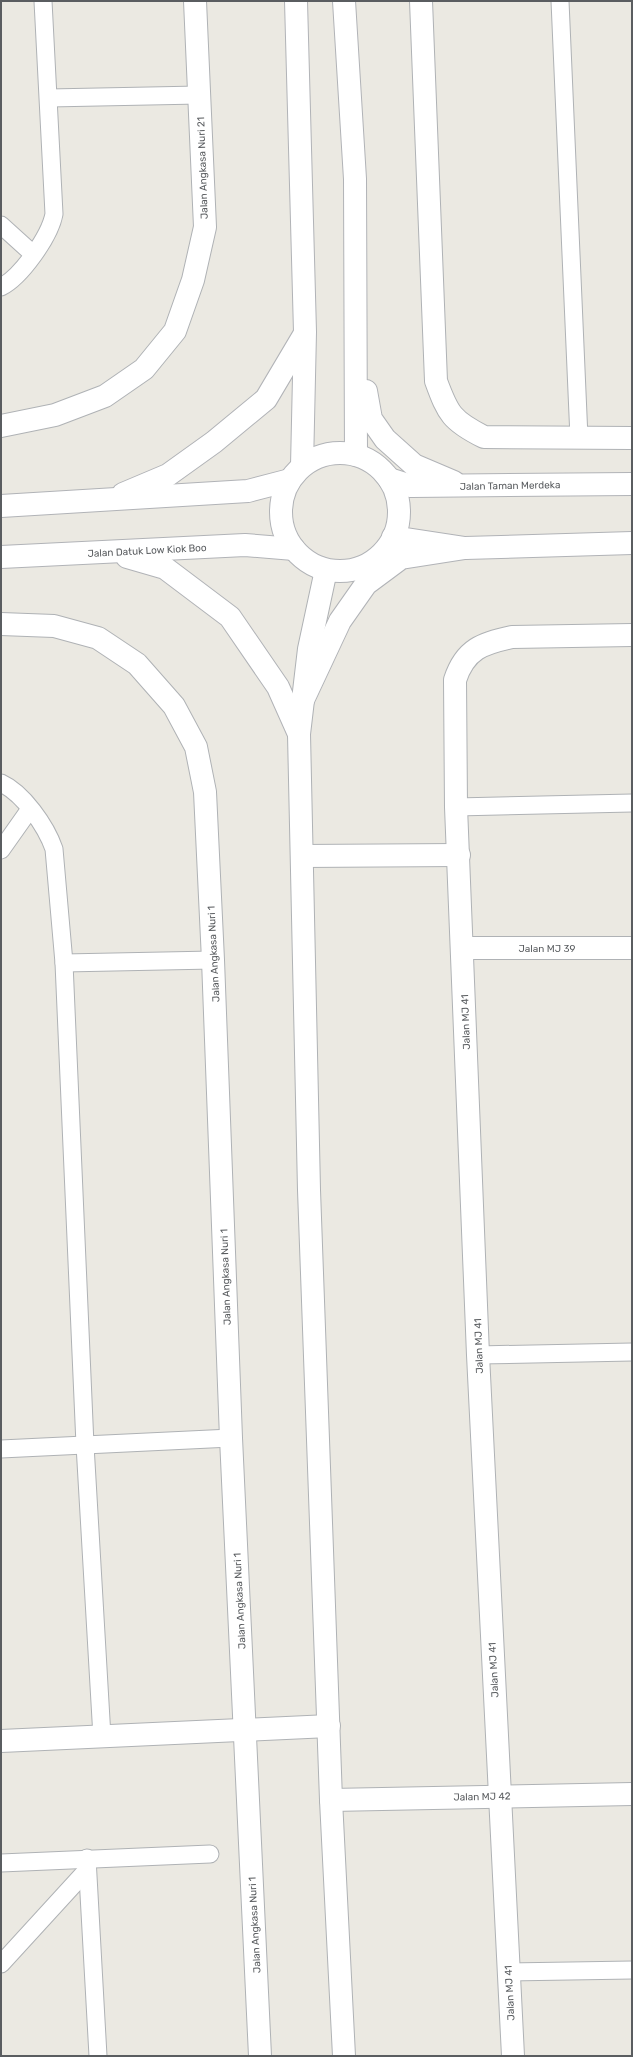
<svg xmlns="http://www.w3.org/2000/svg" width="633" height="2057" font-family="Rubik,sans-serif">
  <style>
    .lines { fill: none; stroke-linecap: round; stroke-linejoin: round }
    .service-casing { stroke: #afb2b5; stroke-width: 19 }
    .minor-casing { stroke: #afb2b5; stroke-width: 24 }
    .secondary-casing { stroke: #b1b3b7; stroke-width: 24 }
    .service { stroke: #fff; stroke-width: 17 }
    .minor { stroke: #fff; stroke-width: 22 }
    .secondary { stroke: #fff; stroke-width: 22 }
    .labels { text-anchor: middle; stroke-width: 3; stroke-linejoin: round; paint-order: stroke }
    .street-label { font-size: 10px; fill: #5a5d60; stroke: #fff }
  </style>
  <rect width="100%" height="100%" fill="#ebe9e2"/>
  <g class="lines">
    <g class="service-casing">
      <g id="service">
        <path d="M560 1 579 438"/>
        <path d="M49 98 199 95"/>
        <path d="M1 225 33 254"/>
        <path d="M1 287C21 277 50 236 54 214L43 1"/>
        <path d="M1 783C23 793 46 826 54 849L64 963 85 1445 102 1737"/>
        <path d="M456 807 632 803"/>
        <path d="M1 850 30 809"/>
        <path d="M64 963 213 960"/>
        <path d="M478 1355 632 1352"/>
        <path d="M1 1449 231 1438"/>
        <path d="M87 1858 98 2056"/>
        <path d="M1 1863 210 1854"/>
        <path d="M1 1964 87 1870"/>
        <path d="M507 1972 632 1970"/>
      </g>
    </g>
    <g class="minor-casing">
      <g id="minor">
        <path d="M421 1 436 381C448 414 452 421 484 437L632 438"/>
        <path d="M1 426 55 415 105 396 144 369 175 331 193 280 205 227 195 1"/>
        <path d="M326 570 309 649 299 734 309 1190 331 1800 344 2056"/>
        <path d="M1 624 54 626 98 638 137 664 174 706 196 747 205 792 213 960 231 1438 260 2056"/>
        <path d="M302 856 459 855"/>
        <path d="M462 948H632"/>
        <path d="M1 1741 329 1726"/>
        <path d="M331 1800 632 1794"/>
        <path d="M513 2056 478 1355 456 807 455 680C465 649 483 643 512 637L632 635"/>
      </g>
    </g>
    <g class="secondary-casing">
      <g id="secondary">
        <path d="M296 1 305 332 302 466"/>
        <path d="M344 1 355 179 356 455"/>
        <path d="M366 391 371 419 385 439 414 465 454 482"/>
        <circle cx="340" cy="512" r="59"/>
        <path d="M389 479 411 486 632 484"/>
        <path d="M123 494 168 475 214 442 266 399 304 335"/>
        <path d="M1 506 248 491 290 480"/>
        <path d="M393 537 465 548 632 543"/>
        <path d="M1 557 245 545 294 549"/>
        <path d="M127 557 165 568 230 617 278 687 299 734"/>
        <path d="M303 700 340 621 366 584 401 558 465 548"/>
      </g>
    </g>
    <use href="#service" class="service"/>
    <use href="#minor" class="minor"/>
    <use href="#secondary" class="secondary"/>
  </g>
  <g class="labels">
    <g class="street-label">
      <text transform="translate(202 168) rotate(-92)" y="4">Jalan Angkasa Nuri 21</text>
      <text transform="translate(510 485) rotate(-1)" y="4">Jalan Taman Merdeka</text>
      <text transform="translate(147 550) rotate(-3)" y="4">Jalan Datuk Low Kiok Boo</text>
      <text x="547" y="952">Jalan MJ 39</text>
      <text transform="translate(213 954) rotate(-93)" y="4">Jalan Angkasa Nuri 1</text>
      <text transform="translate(465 1022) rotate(-92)" y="4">Jalan MJ 41</text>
      <text transform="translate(225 1277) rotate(-92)" y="4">Jalan Angkasa Nuri 1</text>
      <text transform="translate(478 1346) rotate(-92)" y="4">Jalan MJ 41</text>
      <text transform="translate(239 1601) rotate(-93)" y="4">Jalan Angkasa Nuri 1</text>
      <text transform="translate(493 1670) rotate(-93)" y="4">Jalan MJ 41</text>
      <text transform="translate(482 1796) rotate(-1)" y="4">Jalan MJ 42</text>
      <text transform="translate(254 1925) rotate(-93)" y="4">Jalan Angkasa Nuri 1</text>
      <text transform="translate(509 1993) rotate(-93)" y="4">Jalan MJ 41</text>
    </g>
  </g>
  <rect width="633" height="2057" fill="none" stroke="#5a5d60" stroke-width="4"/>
</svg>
